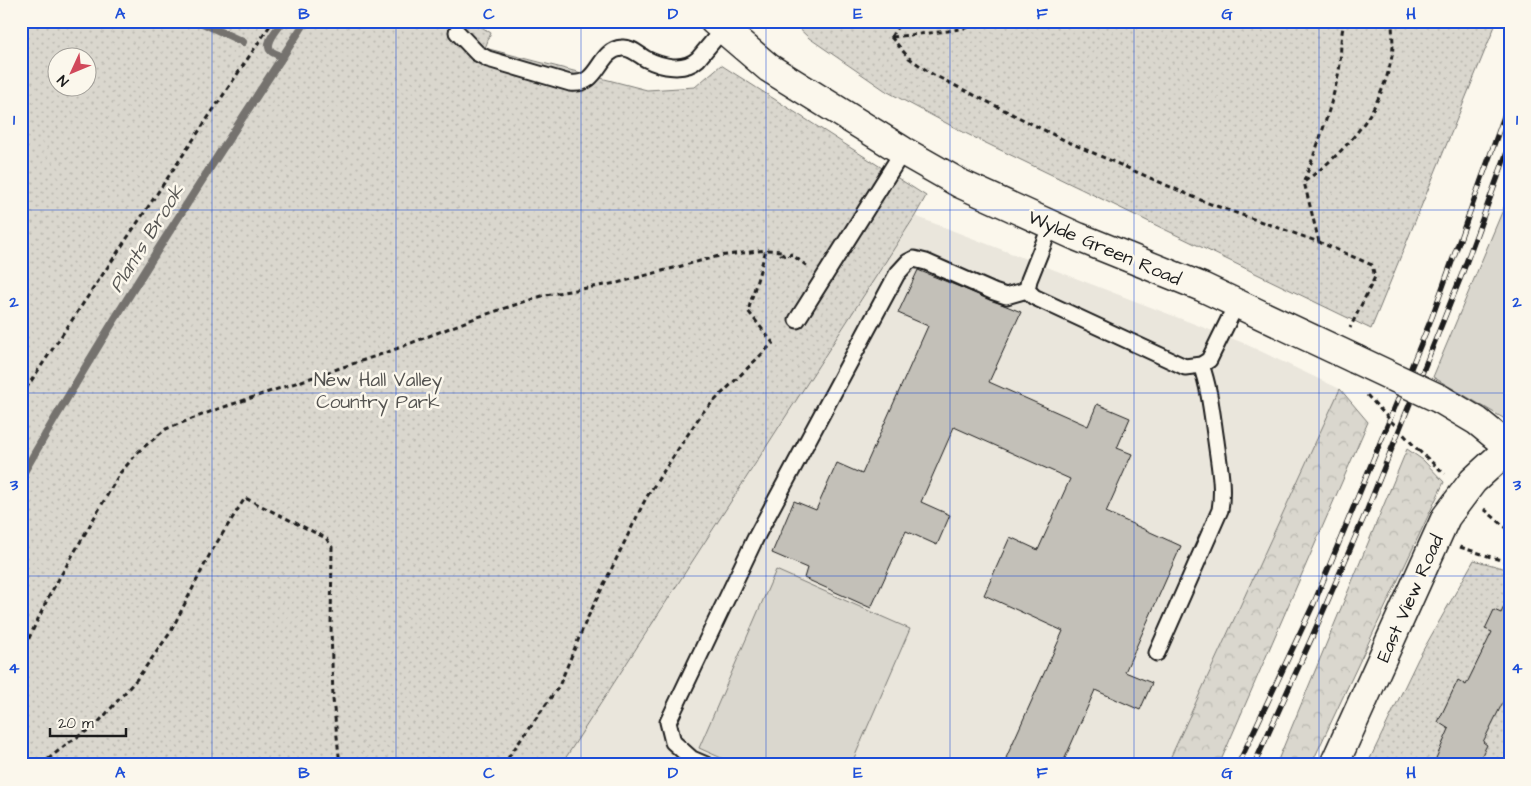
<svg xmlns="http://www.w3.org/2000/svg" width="1531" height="786" font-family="'Architects Daughter',sans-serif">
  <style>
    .built { fill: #eae6dc }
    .grass { fill: #dad7ce; stroke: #7b7a75 }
    .forest { fill: url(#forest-crowns); stroke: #7b7a75 }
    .park { fill: url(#park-dots); stroke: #7b7a75; fill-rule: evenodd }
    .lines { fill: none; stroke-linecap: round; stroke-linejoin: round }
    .stream { stroke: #74726e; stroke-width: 8 }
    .building { fill: #c3c0b8; stroke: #1c1c1c }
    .lane-casing { stroke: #1c1c1c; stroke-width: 19 }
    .street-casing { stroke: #1c1c1c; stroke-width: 31 }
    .secondary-casing { stroke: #1c1c1c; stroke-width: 31 }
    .path { stroke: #1c1c1c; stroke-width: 3; stroke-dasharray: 5 4; stroke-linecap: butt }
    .lane { stroke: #fbf7ec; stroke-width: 15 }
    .street { stroke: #fbf7ec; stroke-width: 28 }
    .secondary { stroke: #fbf7ec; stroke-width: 28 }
    .rail-casing { stroke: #1c1c1c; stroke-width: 5.5 }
    .rail { stroke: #fbf7ec; stroke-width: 4; stroke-dasharray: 11; stroke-linecap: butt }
    .secondary-bridge-casing { stroke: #1c1c1c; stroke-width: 31; stroke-linecap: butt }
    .path-bridge { stroke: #1c1c1c; stroke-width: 3; stroke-dasharray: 5 4; stroke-linecap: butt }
    .secondary-bridge { stroke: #fbf7ec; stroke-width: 28 }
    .grid { fill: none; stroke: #1d4ed8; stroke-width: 1; stroke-opacity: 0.55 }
    .labels { text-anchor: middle; stroke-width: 5; stroke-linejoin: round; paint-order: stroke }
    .street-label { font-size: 19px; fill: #1c1c1c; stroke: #fbf7ec }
    .park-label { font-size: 19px; fill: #555451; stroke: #fbf7ec }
    .water-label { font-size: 20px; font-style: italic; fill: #575653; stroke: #fbf7ec }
    .neatline { fill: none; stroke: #1d4ed8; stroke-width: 2 }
    .grid-label { font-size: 16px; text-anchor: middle; font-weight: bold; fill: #1d4ed8 }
  </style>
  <defs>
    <pattern id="forest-crowns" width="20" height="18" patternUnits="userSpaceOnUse" patternTransform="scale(1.25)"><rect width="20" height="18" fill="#dad7ce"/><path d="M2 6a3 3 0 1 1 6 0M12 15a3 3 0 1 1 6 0" fill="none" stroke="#bab8b0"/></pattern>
    <pattern id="park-dots" width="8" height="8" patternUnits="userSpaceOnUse" patternTransform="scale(1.25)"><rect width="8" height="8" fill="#dad7ce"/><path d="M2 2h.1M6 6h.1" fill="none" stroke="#bab8b0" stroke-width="1.8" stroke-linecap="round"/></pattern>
  </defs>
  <rect width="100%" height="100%" fill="#fbf7ec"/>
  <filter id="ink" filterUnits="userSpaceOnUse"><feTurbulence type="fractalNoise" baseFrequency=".02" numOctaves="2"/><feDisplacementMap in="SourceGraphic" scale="10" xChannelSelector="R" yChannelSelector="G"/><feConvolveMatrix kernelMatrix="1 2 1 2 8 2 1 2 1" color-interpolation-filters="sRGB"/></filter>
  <g filter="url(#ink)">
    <path class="built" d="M915 216 1241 342 1340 389 1167 765H561Z"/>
    <g class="grass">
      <path d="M1510 193V422L1433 377Z"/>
      <path d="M776 570 910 629 851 765H737L699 748Z"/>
    </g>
    <g class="forest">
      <path d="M1340 389 1368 422 1219 765H1167Z"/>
      <path d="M1407 449 1423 460 1444 482 1311 765H1276Z"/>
    </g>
    <g class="park">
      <path d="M21 21H472L491 33 485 48 647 90 695 87 721 65 926 196 915 216 561 765H21ZM58 58H88V88H58Z"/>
      <path d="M791 21H1497L1371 329 963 132 886 91 809 38Z"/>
      <path d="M1474 560 1510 570V765H1367L1418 659Z"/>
    </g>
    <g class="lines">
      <g class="stream">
        <path d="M198 21 243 42"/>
        <path d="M282 57C279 55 273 53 271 51 263 43 279 28 283 21"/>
        <path d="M21 477C110 321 207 171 306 21"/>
      </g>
    </g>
    <g class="building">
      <path d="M918 270 1021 312 989 382 1088 426 1097 404 1130 418 1117 448 1132 454 1106 512 1181 546 1125 672 1152 683 1140 710 1095 690 1062 765H1021L1006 758 1063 631 984 595 1010 537 1038 550 1070 479 954 427 921 502 950 515 937 545 906 531 871 608 804 578 807 568 772 553 794 501 816 510 837 463 862 474 928 326 898 313Z"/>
      <path d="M1510 594V688L1483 742 1487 745 1477 765H1433L1449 729 1438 722 1458 680 1466 685 1492 632 1485 629 1494 610 1501 613Z"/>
    </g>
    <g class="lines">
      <g class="lane-casing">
        <g id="lane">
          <path d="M457 32 477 53 488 59 570 83C600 87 597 50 622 48 631 47 639 55 646 59 662 67 684 72 698 59L723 29"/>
          <path d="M1051 225 1029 280 1027 290 1034 297 1185 367 1201 365 1209 360 1237 303"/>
          <path d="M797 320 903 151"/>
          <path d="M1157 653 1220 510C1224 487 1219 464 1216 441 1212 415 1210 390 1201 365"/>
          <path d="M706 765 692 759 673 742 668 722 755 539 897 274 908 262 914 259 926 262 994 292 1006 296 1027 290"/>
        </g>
      </g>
      <g class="street-casing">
        <path id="street" d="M1334 765 1446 517 1473 481 1509 448"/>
      </g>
      <g class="secondary-casing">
        <g id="secondary">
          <path d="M714 21 769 68 903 151 961 184 1078 237 1202 287 1355 359"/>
          <path d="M1440 399 1477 421 1510 448"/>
        </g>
      </g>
      <g class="path">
        <path d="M891 37 909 58 932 74 1066 141 1205 202 1319 242 1372 265 1375 277 1350 328"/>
        <path d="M891 37 901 21"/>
        <path d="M892 37 948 31 1003 21"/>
        <path d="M1304 181C1318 145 1331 109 1339 71 1342 54 1339 37 1345 21"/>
        <path d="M1319 242 1304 182C1349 149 1381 112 1392 56 1394 45 1392 32 1392 21"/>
        <path d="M21 396 273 21"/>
        <path d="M1418 450 1445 474"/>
        <path d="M1484 509 1510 531"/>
        <path d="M1460 547 1510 563"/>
        <path d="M21 655 49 596 120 473 139 451 166 429 215 410 388 352 478 317 545 295 617 283 719 256 766 250 782 251 781 254 788 257 791 254 807 266"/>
        <path d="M41 765 68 743 96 725 137 679 170 633 211 552 245 498 326 538 332 547 331 626 333 699 340 765"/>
        <path d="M503 765 559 686 586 621 646 498 702 413 773 343 748 311 766 250"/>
      </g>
      <use href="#lane" class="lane"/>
      <use href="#street" class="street"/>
      <use href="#secondary" class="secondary"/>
      <g class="rail-casing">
        <g id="rail">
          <path d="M1238 765 1314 603 1432 317 1510 100"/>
          <path d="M1254 765 1312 637 1367 510 1462 274 1510 144"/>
        </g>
      </g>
      <use href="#rail" class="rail"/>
      <g class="secondary-bridge-casing">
        <path id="secondary-bridge" d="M1355 359 1440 399"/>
      </g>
      <path class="path-bridge" d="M1367 395 1418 450"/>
      <use href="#secondary-bridge" class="secondary-bridge"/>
    </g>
  </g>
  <path class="grid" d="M212 21V765M396 21V765M581 21V765M766 21V765M950 21V765M1134 21V765M1319 21V765M21 210H1510M21 393H1510M21 576H1510"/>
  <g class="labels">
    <g class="street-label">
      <text transform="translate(1105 247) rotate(23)" y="7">Wylde Green Road</text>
      <text transform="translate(1409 598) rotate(-66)" y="7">East View Road</text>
    </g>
    <g class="park-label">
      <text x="378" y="386">New Hall Valley<tspan x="378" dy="22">Country Park</tspan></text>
    </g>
    <g class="water-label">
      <text transform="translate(146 238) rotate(-58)" y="7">Plants Brook</text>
    </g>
  </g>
  <rect width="1531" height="786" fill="none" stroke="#fbf7ec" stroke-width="55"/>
  <g transform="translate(72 72) rotate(226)"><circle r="24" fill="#fbf7ec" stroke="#a29f99"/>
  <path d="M0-4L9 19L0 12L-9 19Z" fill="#d1495b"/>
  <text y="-8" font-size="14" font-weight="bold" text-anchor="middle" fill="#1c1c1c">N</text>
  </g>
  <path d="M50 728v8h76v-8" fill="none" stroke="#1c1c1c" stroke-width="2.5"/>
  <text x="58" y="728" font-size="15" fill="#1c1c1c" stroke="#fbf7ec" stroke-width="4" paint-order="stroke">20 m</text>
  <rect x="28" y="28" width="1476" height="730" class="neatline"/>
  <g class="grid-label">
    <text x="120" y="19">A</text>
    <text x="304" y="19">B</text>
    <text x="489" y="19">C</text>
    <text x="673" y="19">D</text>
    <text x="858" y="19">E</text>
    <text x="1042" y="19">F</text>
    <text x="1227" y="19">G</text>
    <text x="1411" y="19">H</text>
    <text x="14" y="125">1</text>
    <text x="1517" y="125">1</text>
    <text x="14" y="307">2</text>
    <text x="1517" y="307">2</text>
    <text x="14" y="490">3</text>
    <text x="1517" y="490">3</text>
    <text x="14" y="673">4</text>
    <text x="1517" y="673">4</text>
    <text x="120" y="778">A</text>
    <text x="304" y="778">B</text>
    <text x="489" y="778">C</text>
    <text x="673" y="778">D</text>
    <text x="858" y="778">E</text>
    <text x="1042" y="778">F</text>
    <text x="1227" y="778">G</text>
    <text x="1411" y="778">H</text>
  </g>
</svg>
